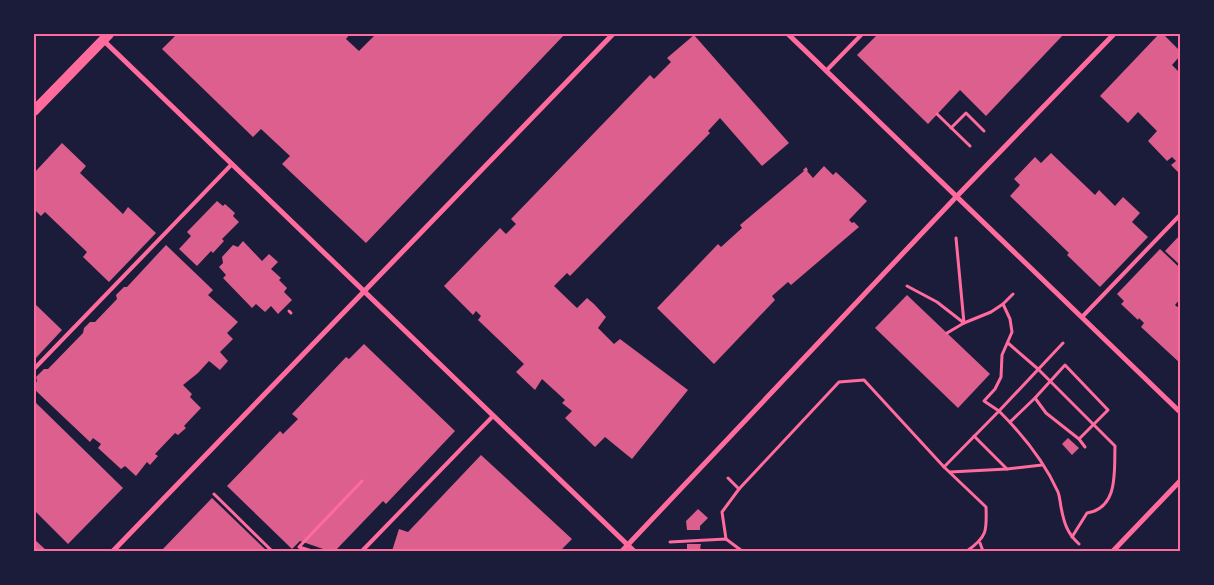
<svg xmlns="http://www.w3.org/2000/svg" width="1214" height="585" font-family="'IBM Plex Sans',sans-serif">
  <style>
    .building { fill: #dd5f8e }
    .lines { fill: none; stroke-linecap: round; stroke-linejoin: round }
    .path { stroke: #ff6b9d; stroke-width: 3 }
    .service { stroke: #ff6b9d; stroke-width: 4 }
    .minor { stroke: #ff6b9d; stroke-width: 5 }
    .secondary { stroke: #ff6b9d; stroke-width: 10 }
    .neatline { fill: none; stroke: #ff6b9d; stroke-width: 2 }
  </style>
  <rect width="100%" height="100%" fill="#1b1b3a"/>
  <g class="building">
    <path d="M177 34H350L346 39 359 51 376 34H565L366 243 282 164 290 156 261 129 253 137 162 49Z"/>
    <path d="M878 34H1064L986 116 960 90 928 124 857 55Z"/>
    <path d="M1159 34H1163L1180 51V56L1172 65 1180 73V174L1171 165 1176 161 1172 157 1167 161 1148 141 1157 131 1138 112 1128 123 1100 96Z"/>
    <path d="M694 35 789 143 762 166 720 118 708 131 710 133 570 276 567 273 554 286 577 308 587 298 594 304 606 317 598 328 614 344 620 339 688 390 632 459 605 437 595 447 565 418 572 411 562 403 565 400 542 379 535 390 516 372 524 364 478 320 481 316 476 311 473 315 444 286 500 228 506 234 516 224 511 219 650 75 654 79 671 62 667 58Z"/>
    <path d="M62 143 86 166 80 173 123 214 128 207 156 233 109 282 83 257 87 252 45 212 41 216 34 209V173Z"/>
    <path d="M1051 153 1095 195 1099 190 1115 206 1123 197 1140 213 1132 222 1148 237 1100 287 1067 255 1069 253 1010 196 1020 185 1014 179 1035 157 1041 163Z"/>
    <path d="M824 166 833 175 836 172 867 201 849 220 852 223 854 222 859 227 791 285 788 282 772 296 775 300 714 364 657 308 718 244 721 247 742 228 740 225 804 171 803 170 806 167 808 170 807 171 813 178Z"/>
    <path d="M217 201 223 206 225 204 235 213 233 216 239 222 222 239 224 241 213 253 211 251 197 266 179 249 191 236 187 232Z"/>
    <path d="M1180 235V265L1165 251Z"/>
    <path d="M243 241 262 261 269 254 278 262 271 269 281 278 279 280 287 288 284 292 292 300 278 314 271 306 265 312 256 304 252 308 223 278 226 275 219 267 223 263 222 257 233 245 238 247Z"/>
    <path d="M166 245 213 290 208 295 238 322 227 333 233 339 220 352 228 361 220 370 209 361 198 373 183 385 192 394 190 397 201 408 184 426 186 428 178 435 175 433 155 454 158 456 150 465 147 462 136 476 125 466 121 469 98 448 101 444 93 438 90 442 34 389V385L37 381 36 377 44 369H48L83 333 84 328 90 322H95L117 299 116 295 124 287H127Z"/>
    <path d="M1160 249 1180 268V299L1175 305 1180 309V363L1141 327 1144 323 1139 318 1138 320 1121 304 1124 301 1117 294Z"/>
    <path d="M907 295 990 374 958 408 875 328Z"/>
    <path d="M34 303 62 330 34 360Z"/>
    <path d="M364 344 455 431 386 504 383 501 335 551H329L300 541 292 549 227 486 280 431 283 434 298 419 292 414 346 357 349 359Z"/>
    <path d="M34 401 123 488 68 544 34 510Z"/>
    <path d="M1068 438 1079 448 1072 455 1062 444Z"/>
    <path d="M481 455 572 539 560 551H392L399 529 408 532Z"/>
    <path d="M212 498 267 551H161Z"/>
    <path d="M698 509 708 518 700 526V530H687L686 521Z"/>
    <path d="M34 539 47 551H34Z"/>
    <path d="M687 544H701L700 548 703 551H687Z"/>
  </g>
  <g class="lines">
    <g class="path">
      <path d="M937 114 970 146"/>
      <path d="M951 128 966 113 984 131"/>
      <path d="M907 286 937 302 964 323 991 312 1003 304"/>
      <path d="M289 311 291 313"/>
      <path d="M947 333 964 323 956 238"/>
      <path d="M1008 343 1038 369 1115 446C1114 471 1119 508 1087 513L1072 537"/>
      <path d="M1063 343 999 411C1021 433 1045 463 1058 492 1060 497 1060 502 1061 507 1064 523 1067 533 1079 544"/>
      <path d="M1035 398 1046 413 1079 439 1085 447"/>
      <path d="M1010 422 1035 398 1065 365 1108 410 1079 439"/>
      <path d="M1007 469 1042 465"/>
      <path d="M950 472 1007 469 974 436"/>
      <path d="M739 489 839 382 864 380 944 467"/>
      <path d="M214 494 272 551"/>
      <path d="M726 539 722 512 739 489 728 478"/>
      <path d="M670 542 726 539 742 551"/>
      <path d="M980 543 983 551"/>
      <path d="M312 551 299 547 362 481"/>
      <path d="M967 551C987 537 987 531 986 507L944 467 999 411 984 401 995 389 1001 377 1002 355 1012 332 1010 319 1003 304 1013 294"/>
    </g>
    <g class="service">
      <path d="M826 71 862 34"/>
      <path d="M1082 317 1180 215"/>
      <path d="M34 369 232 164"/>
      <path d="M362 551 493 416"/>
    </g>
    <g class="minor">
      <path d="M788 34 1180 412"/>
      <path d="M103 40 634 551"/>
      <path d="M113 551 613 34"/>
      <path d="M622 551 957 196 1114 34"/>
      <path d="M1113 551 1180 481"/>
    </g>
    <path class="secondary" d="M34 111 109 34"/>
  </g>
  <rect width="1214" height="585" fill="none" stroke="#1b1b3a" stroke-width="70"/>
  <rect x="35" y="35" width="1144" height="515" class="neatline"/>
</svg>
